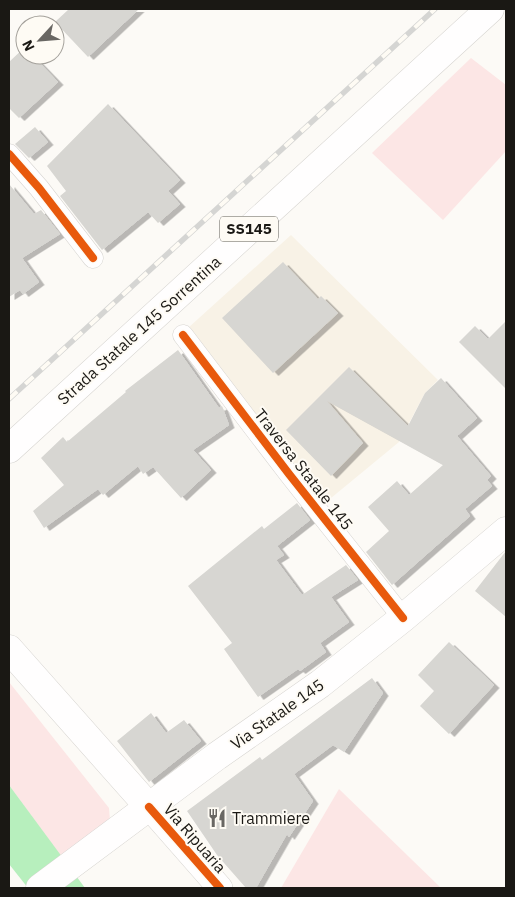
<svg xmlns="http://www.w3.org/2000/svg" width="515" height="897" font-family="'IBM Plex Sans',sans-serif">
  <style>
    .built { fill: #f8f2e6 }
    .green { fill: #fce6e5 }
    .water { fill: #b7efbd }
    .building { fill: #d7d6d2; filter: url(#shadow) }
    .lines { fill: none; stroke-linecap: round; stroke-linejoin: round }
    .minor-casing { stroke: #d6d4d0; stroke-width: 21 }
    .tertiary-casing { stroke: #d6d4d0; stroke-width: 26 }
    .secondary-casing { stroke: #d6d4d0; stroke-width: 29 }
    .trunk-casing { stroke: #d6d4d0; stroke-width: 29 }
    .minor { stroke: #fffefe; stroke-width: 20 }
    .tertiary { stroke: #fffefe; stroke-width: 25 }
    .secondary { stroke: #fffefe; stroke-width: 28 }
    .trunk { stroke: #fffefe; stroke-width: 28 }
    .rail-casing { stroke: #d5d5d3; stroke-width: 5.5 }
    .rail { stroke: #fefbf4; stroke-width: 4; stroke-dasharray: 11; stroke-linecap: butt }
    .cycleway-casing { stroke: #fefbf4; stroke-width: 11 }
    .cycleway { stroke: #e8590c; stroke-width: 8 }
    .labels { text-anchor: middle; stroke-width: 4; stroke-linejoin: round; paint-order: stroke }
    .shield { fill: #fefbf4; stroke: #5e5c57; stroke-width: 1 }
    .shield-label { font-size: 15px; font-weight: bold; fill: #1a1814 }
    .street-label { font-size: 16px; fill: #1a1814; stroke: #fefbf4 }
    .poi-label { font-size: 16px; fill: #1a1814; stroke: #fefbf4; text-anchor: start }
  </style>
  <defs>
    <filter id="shadow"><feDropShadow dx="5.5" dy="3" stdDeviation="0" flood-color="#0004"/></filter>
  </defs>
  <rect width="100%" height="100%" fill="#fcfaf6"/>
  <path class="built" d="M291 235 438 380 425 393 399 442 325 503 188 328Z"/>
  <g class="green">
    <path d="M471 58 506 85V151L443 220 372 153Z"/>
    <path d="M9 682 109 808 110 821 65 862 9 785Z"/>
    <path d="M339 789 441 888H281Z"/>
  </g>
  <path class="water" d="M9 785 85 888H28L9 864Z"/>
  <g class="building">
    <path d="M69 9H139L88 57 55 22Z"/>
    <path d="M25 47V55H32L58 82 19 118 9 108V62Z"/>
    <path d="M108 104 180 180 168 191 180 204 158 223 148 212 102 250 60 196 66 191 47 166Z"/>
    <path d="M35 127 48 142 29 158 15 144Z"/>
    <path d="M9 184 34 214 41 210 60 234 22 258 39 282 23 294 20 290 9 297Z"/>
    <path d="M283 262 318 299 321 296 338 313 273 373 222 318Z"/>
    <path d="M506 321V389L459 342 475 326 488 339Z"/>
    <path d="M178 350 219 408 222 406 229 425 193 450 211 470 181 498 153 467 143 474 138 466 103 495 98 489 44 528 33 511 64 485 41 458 63 437 67 442 126 392 125 391Z"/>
    <path d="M349 367 408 426 425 393 441 378 477 418 457 436 491 476 487 480 492 486 465 509 470 516 392 585 366 552 389 531 368 507 397 481 409 495 443 465 327 401 363 443 331 476 286 430Z"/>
    <path d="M297 503 310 520 277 546 284 555 276 560 302 595 346 565 358 580 331 597 349 622 320 643 326 652 300 671 298 669 258 697 224 649 232 643 188 586 262 526 264 529Z"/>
    <path d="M506 551V617L475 591Z"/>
    <path d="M449 642 494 685 449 734 420 706 434 691 418 675Z"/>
    <path d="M372 678 383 693 344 752 333 745 294 774 313 801 289 837 287 834 256 888H246L217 855 187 811 260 757 262 760Z"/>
    <path d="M151 713 166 733 184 720 201 741 149 782 117 741Z"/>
  </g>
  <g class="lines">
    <g class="minor-casing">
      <g id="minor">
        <path d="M9 154 39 188 93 258"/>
        <path d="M183 335 289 474 403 618"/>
      </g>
    </g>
    <g class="tertiary-casing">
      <path id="tertiary" d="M149 807 220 888"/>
    </g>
    <g class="secondary-casing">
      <g id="secondary">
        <path d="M9 649 149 807"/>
        <path d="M40 888 217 756 320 684 403 618 506 531"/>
      </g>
    </g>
    <g class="trunk-casing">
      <path id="trunk" d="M9 449 490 9"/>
    </g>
    <use href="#minor" class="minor"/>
    <use href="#tertiary" class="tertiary"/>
    <use href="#secondary" class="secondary"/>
    <use href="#trunk" class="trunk"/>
    <g class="rail-casing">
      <path id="rail" d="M9 399 435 9"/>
    </g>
    <use href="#rail" class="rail"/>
    <g class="cycleway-casing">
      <g id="cycleway">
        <path d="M9 154 39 188 93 258"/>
        <path d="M183 335 289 474 403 618"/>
        <path d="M149 807 220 888"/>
      </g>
    </g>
    <use href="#cycleway" class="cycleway"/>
  </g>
  <defs>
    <g id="restaurant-bare" transform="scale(1.5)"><path d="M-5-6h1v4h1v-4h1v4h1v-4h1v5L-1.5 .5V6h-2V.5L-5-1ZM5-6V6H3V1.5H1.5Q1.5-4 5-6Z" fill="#696763" stroke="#fefbf4" stroke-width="2.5" paint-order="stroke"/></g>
  </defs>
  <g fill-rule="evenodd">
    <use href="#restaurant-bare" x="217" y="818"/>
  </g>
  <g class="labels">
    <rect class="shield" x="220" y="216.5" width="58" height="25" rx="4"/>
    <g class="shield-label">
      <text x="249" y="234">SS145</text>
    </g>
    <g class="street-label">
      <text transform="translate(139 330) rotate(-42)" y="6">Strada Statale 145 Sorrentina</text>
      <text transform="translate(304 469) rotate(52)" y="6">Traversa Statale 145</text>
      <text transform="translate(277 714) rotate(-35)" y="6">Via Statale 145</text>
      <text transform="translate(195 838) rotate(49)" y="6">Via Ripuaria</text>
    </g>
    <g class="poi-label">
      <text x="232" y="824">Trammiere</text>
    </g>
  </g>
  <rect width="515" height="897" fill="none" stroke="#1a1814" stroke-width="20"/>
  <g transform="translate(40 40) rotate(244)"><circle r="24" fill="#fefbf4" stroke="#a3a09a"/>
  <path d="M0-4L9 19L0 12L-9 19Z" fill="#696763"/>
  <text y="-8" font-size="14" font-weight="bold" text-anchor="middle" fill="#1a1814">N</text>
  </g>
</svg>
